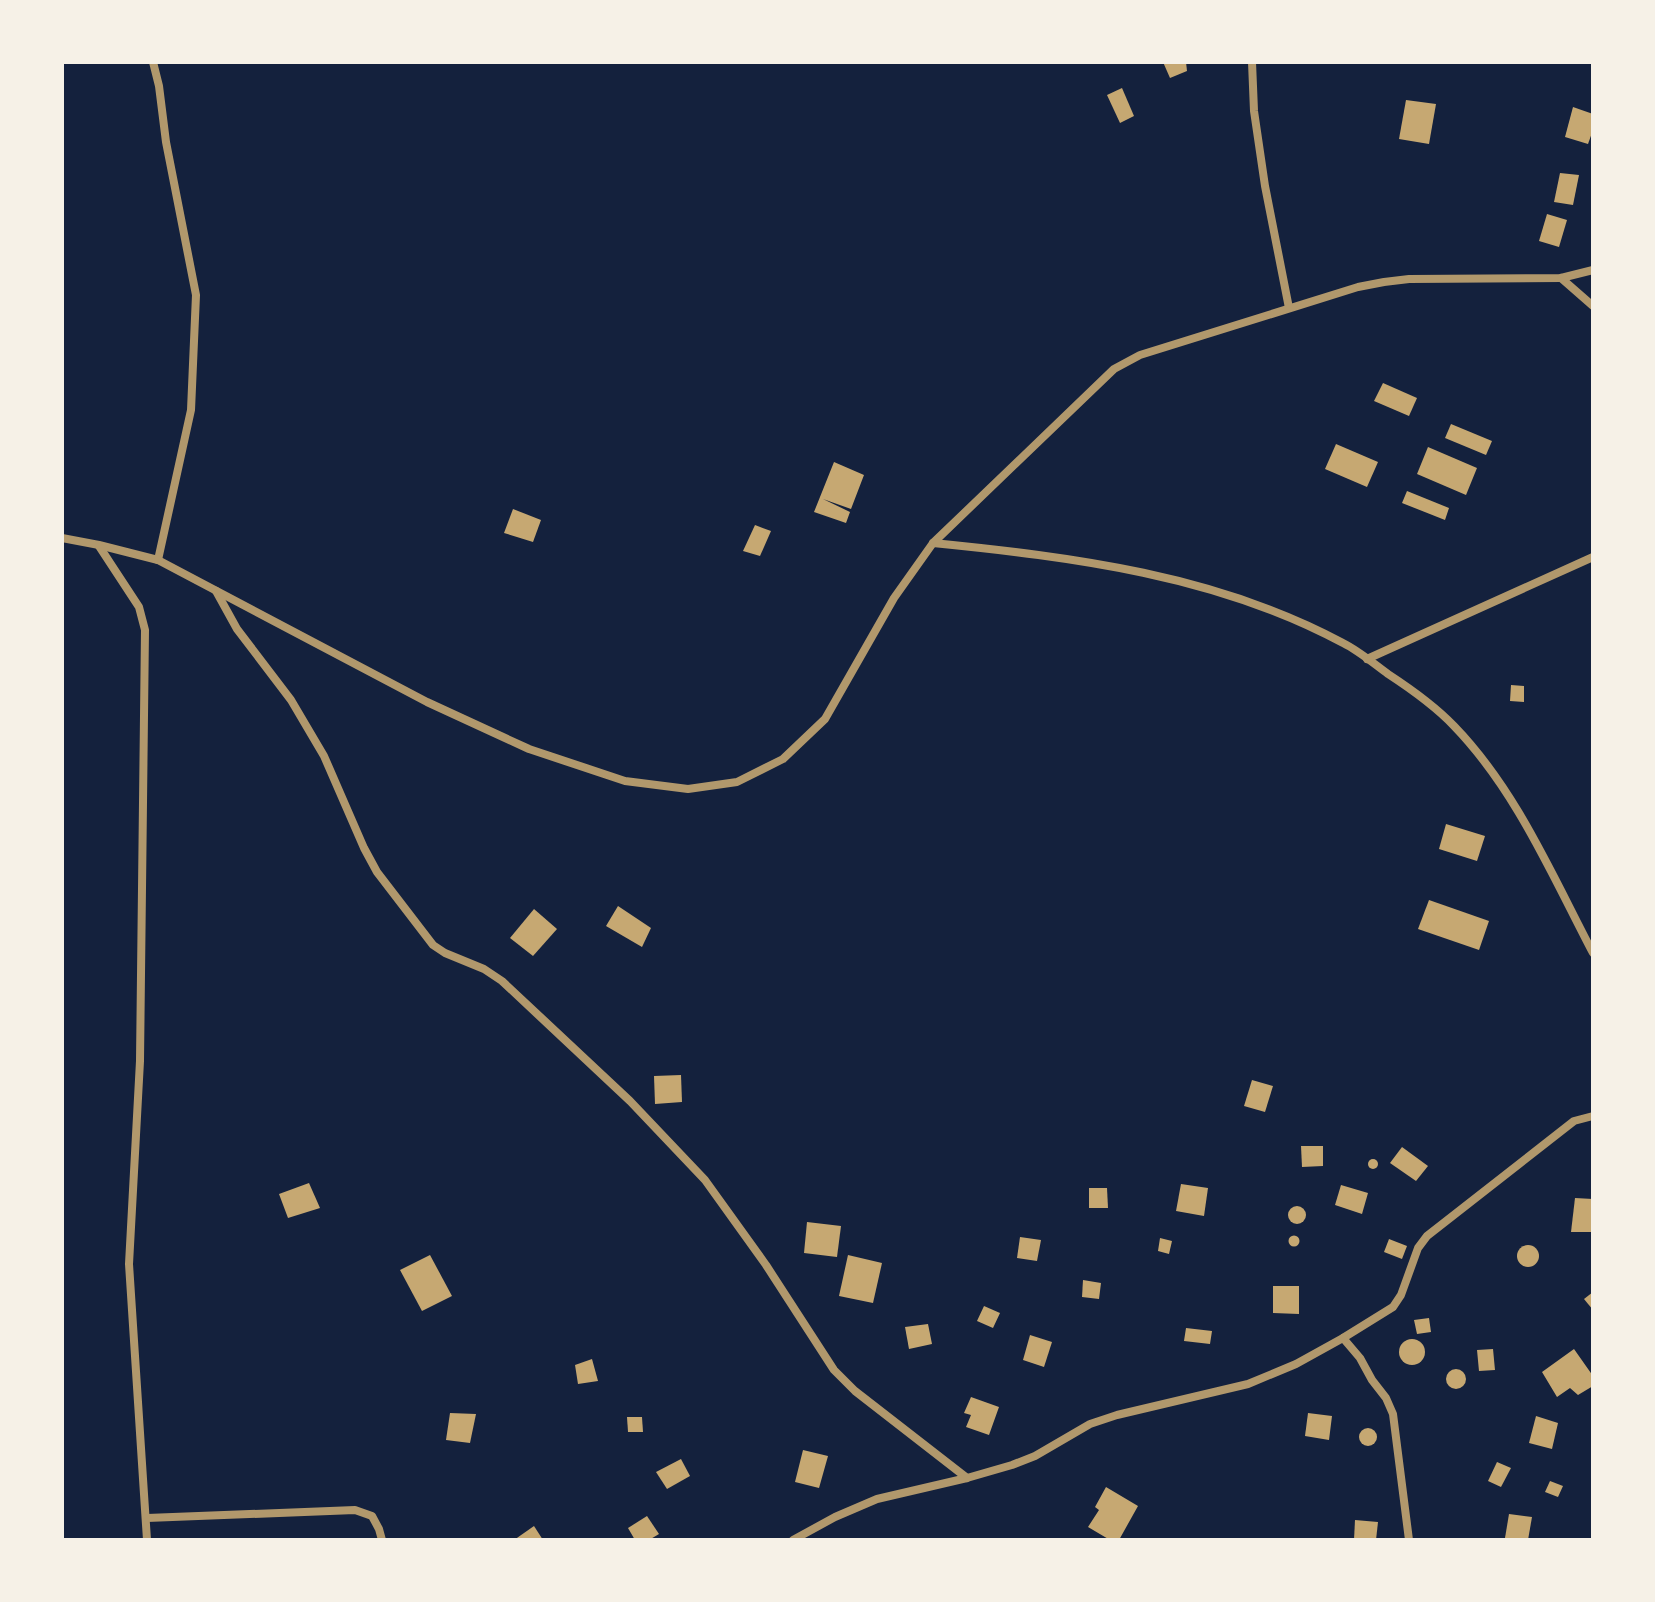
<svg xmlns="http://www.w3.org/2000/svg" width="1655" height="1602" font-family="Quicksand,sans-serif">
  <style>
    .building { fill: #c6a872 }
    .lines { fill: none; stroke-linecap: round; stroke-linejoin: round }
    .minor { stroke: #b1986c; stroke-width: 8 }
  </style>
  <rect width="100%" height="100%" fill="#14213d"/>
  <g class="building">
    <path d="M1163 62H1186L1187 71 1170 78Z"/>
    <path d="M1122 88 1134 116 1120 123 1107 95Z"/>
    <path d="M1406 100 1436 104 1429 144 1399 139Z"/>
    <path d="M1573 107 1593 114V130L1588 144 1565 137Z"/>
    <path d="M1560 173 1579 175 1573 205 1554 202Z"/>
    <path d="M1547 214 1567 220 1559 247 1539 241Z"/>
    <path d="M1383 383 1417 398 1409 416 1374 401Z"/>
    <path d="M1451 424 1492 441 1486 455 1445 438Z"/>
    <path d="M1336 444 1378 462 1367 487 1325 469Z"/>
    <path d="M1428 447 1477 468 1466 495 1417 474Z"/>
    <path d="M834 462 864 475 851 509 823 499 850 512 846 523 814 512Z"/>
    <path d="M1407 491 1449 508 1445 520 1402 503Z"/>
    <path d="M513 509 541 520 533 542 504 533Z"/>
    <path d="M755 525 771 531 760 556 743 551Z"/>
    <path d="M1511 685 1524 686V702L1510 701Z"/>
    <path d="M1446 824 1485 836 1477 861 1439 849Z"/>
    <path d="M1429 900 1489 921 1479 950 1418 929Z"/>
    <path d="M618 906 651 928 642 947 606 926Z"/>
    <path d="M534 909 557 929 533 956 510 938Z"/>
    <path d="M681 1075 682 1102 655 1104 654 1076Z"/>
    <path d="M1252 1080 1273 1086 1265 1112 1244 1106Z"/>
    <path d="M1301 1146H1323V1166L1302 1167Z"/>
    <path d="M1402 1147 1428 1166 1416 1181 1390 1163Z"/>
    <circle cx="1373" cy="1164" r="5"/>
    <path d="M309 1183 320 1208 288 1218 279 1194Z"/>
    <path d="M1181 1184 1208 1188 1204 1216 1176 1211Z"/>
    <path d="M1341 1185 1368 1193 1362 1214 1335 1205Z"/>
    <path d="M1089 1188H1107L1108 1208H1089Z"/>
    <path d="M1575 1198 1593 1199V1232H1571Z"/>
    <circle cx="1297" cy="1215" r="9"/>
    <path d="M807 1222 841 1226 837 1257 804 1253Z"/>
    <circle cx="1294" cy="1241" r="5.5"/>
    <path d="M1020 1237 1041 1240 1037 1261 1017 1258Z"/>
    <path d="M1160 1238 1172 1241 1169 1254 1158 1251Z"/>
    <path d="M1389 1239 1407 1246 1402 1259 1384 1252Z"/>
    <circle cx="1528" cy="1256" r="11"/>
    <path d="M430 1255 452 1296 422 1311 400 1270Z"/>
    <path d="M848 1255 882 1263 873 1303 839 1296Z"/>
    <path d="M1083 1280 1101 1283 1099 1299 1082 1297Z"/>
    <path d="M1273 1286H1299V1314L1273 1313Z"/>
    <path d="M1593 1292V1310L1584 1299Z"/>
    <path d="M984 1306 1000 1313 993 1328 977 1321Z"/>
    <path d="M1429 1318 1431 1332 1417 1334 1414 1320Z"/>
    <path d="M928 1324 932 1344 909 1349 905 1327Z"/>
    <path d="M1186 1328 1212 1331 1210 1344 1184 1341Z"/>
    <path d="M1030 1335 1052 1342 1044 1367 1023 1360Z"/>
    <circle cx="1412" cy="1352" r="13"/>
    <path d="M1493 1349 1495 1370 1479 1371 1477 1350Z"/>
    <path d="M1574 1349 1593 1376V1386L1578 1395 1570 1388 1557 1397 1542 1372Z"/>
    <path d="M592 1359 598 1381 578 1384 575 1365Z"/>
    <circle cx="1456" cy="1379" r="10"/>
    <path d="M971 1397 999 1407 989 1435 966 1427 971 1415 964 1413Z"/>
    <path d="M450 1413 476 1414 470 1443 446 1440Z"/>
    <path d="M1308 1413 1332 1416 1329 1440 1305 1436Z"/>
    <path d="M1536 1416 1558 1423 1552 1449 1529 1443Z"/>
    <path d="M627 1417H642L643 1432H628Z"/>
    <circle cx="1368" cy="1437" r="9"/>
    <path d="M803 1450 828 1456 819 1488 795 1482Z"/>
    <path d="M681 1459 690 1476 667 1489 656 1472Z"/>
    <path d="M1497 1462 1511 1468 1501 1487 1488 1481Z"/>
    <path d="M1550 1481 1563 1486 1558 1497 1545 1492Z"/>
    <path d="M1106 1487 1138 1506 1119 1540H1110L1088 1527 1099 1510 1095 1507Z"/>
    <path d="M1509 1514 1532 1517 1528 1540 1505 1538Z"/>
    <path d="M647 1516 659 1534 649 1540H635L628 1528Z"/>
    <path d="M1355 1520 1378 1522 1376 1540H1354Z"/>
    <path d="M534 1526 543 1540H514Z"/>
  </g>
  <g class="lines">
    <g class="minor">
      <path d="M153 62 159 86 166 142 196 295 191 410 158 560"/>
      <path d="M1252 62 1254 111 1265 186 1289 308"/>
      <path d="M1561 278 1593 306"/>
      <path d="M62 538 99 545 158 560 427 702 529 749 625 781 688 789 737 782 783 759 825 719 894 598 933 543 1114 369 1140 355 1358 287 1384 282 1409 279 1561 278 1593 270"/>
      <path d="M933 543C1073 557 1217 575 1343 643 1359 651 1373 663 1388 674 1411 689 1435 706 1454 726 1516 790 1552 875 1593 953"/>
      <path d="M99 546 139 607 145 630 140 1061 129 1264 147 1540"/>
      <path d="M216 591 237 629 291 700 324 756 364 848 377 872 433 945 445 953 484 969 502 981 630 1101 705 1180 766 1265 834 1370 855 1391 967 1478"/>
      <path d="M1367 659 1593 557"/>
      <path d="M1343 1338 1360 1358 1372 1380 1386 1398 1393 1414 1409 1540"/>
      <path d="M147 1518 355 1510 372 1516 379 1529 382 1540"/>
      <path d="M793 1540 835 1517 877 1499 967 1478 1012 1465 1035 1456 1090 1424 1117 1415 1248 1384 1296 1364 1343 1338 1393 1307 1401 1295 1418 1248 1427 1236 1574 1121 1593 1116"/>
    </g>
  </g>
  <rect width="1655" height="1602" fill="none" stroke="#f6f1e7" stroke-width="128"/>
</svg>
